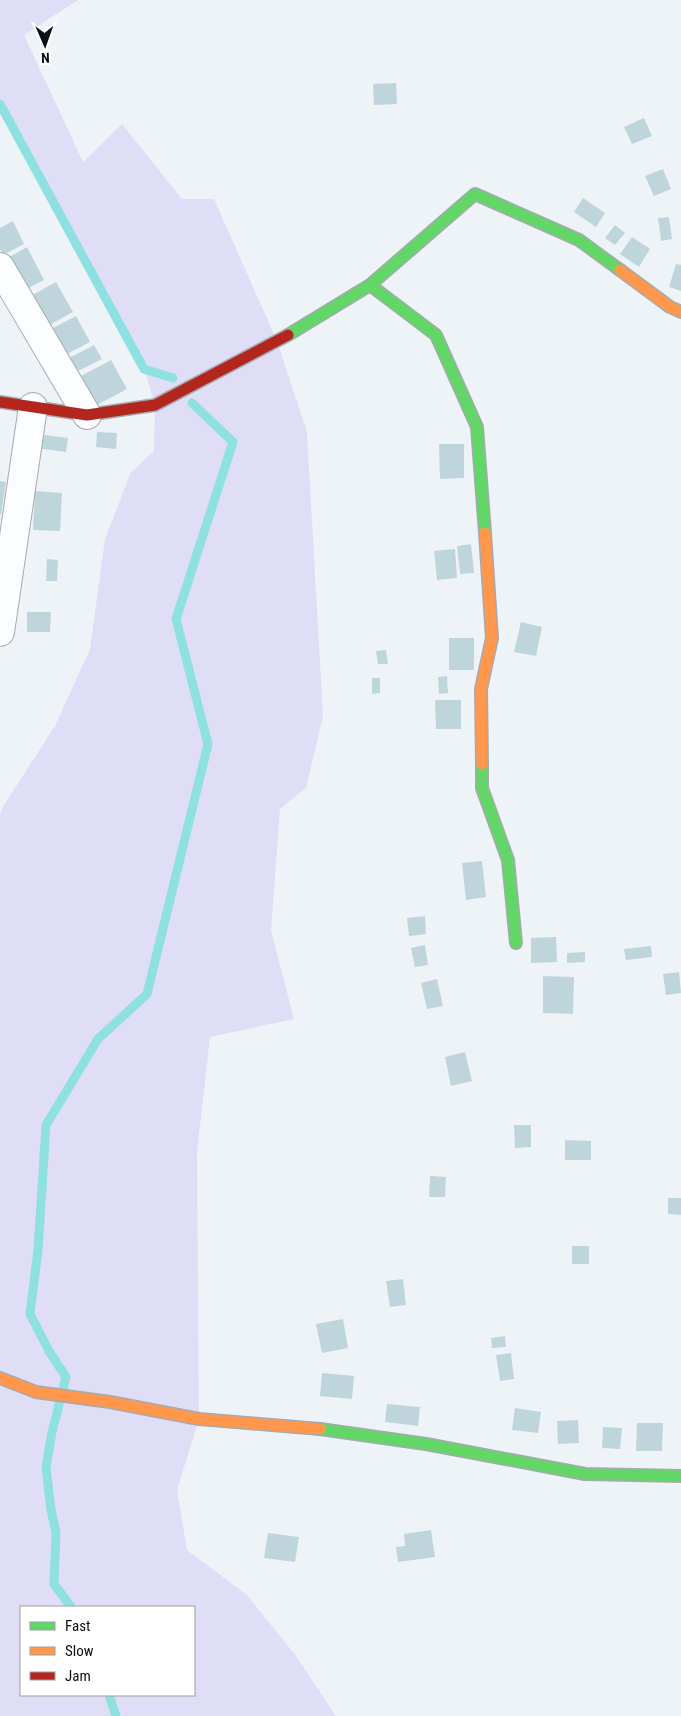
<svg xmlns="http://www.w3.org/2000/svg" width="681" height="1716" font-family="'Roboto Condensed',sans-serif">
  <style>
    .green { fill: #e0def6; fill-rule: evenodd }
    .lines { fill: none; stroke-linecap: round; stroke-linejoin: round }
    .stream { stroke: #8ee1e0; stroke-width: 9 }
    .building { fill: #bfd5dc }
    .street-casing { stroke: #a4aaaf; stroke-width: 30 }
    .fast-casing { stroke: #a4aaaf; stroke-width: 14 }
    .slow-casing { stroke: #a4aaaf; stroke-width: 14 }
    .jam-casing { stroke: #a4aaaf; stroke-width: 14 }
    .street { stroke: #fcfdfe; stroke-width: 28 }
    .fast { stroke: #63d668; stroke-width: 11 }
    .slow { stroke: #ff974d; stroke-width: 11 }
    .jam { stroke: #b3261e; stroke-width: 11 }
  </style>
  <rect width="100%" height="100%" fill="#eef3f8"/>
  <path class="green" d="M0 0H78L24 35 83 162 122 124 182 199H214L277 341 307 432 323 716 306 788 280 809 271 930 294 1019 210 1037 197 1153 199 1419 177 1490 187 1550 247 1595 296 1656 336 1716H0V814L4 805 55 726 90 649 105 539 131 472 154 451 155 405 144 369 0 104ZM21 1607H194V1695H21Z"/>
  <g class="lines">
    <g class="stream">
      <path d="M0 104 144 369 173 378"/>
      <path d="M71 1607 54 1584 56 1532 51 1510 46 1467 52 1432 66 1377 49 1351 30 1314 38 1250 46 1125 98 1039 147 994 208 744 176 619 233 442 192 403"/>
      <path d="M109 1695 116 1716"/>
    </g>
  </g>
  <g class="building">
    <path d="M396 83 397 104 374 105 373 84Z"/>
    <path d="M644 118 652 136 632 144 624 127Z"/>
    <path d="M663 169 671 189 654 196 645 176Z"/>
    <path d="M583 198 605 213 596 227 574 212Z"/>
    <path d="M669 217 672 239 661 241 658 218Z"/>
    <path d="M13 221 24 244 3 255 0 249V228Z"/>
    <path d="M615 225 625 233 615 245 605 238Z"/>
    <path d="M632 237 650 249 639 267 620 254Z"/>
    <path d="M27 247 44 280 23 291 6 259Z"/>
    <path d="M676 264 681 265V291L669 287Z"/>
    <path d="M56 282 73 312 46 327 29 297Z"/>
    <path d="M76 316 90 342 65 355 51 329Z"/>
    <path d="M94 345 102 359 76 372 69 358Z"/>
    <path d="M111 360 127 389 97 405 81 376Z"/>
    <path d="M97 432 117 433 116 449 96 447Z"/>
    <path d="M37 434 68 438 66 452 36 448Z"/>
    <path d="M439 444H464V478L440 479Z"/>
    <path d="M0 481 6 482 1 515H0Z"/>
    <path d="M35 491 62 493 60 531 33 530Z"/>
    <path d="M471 544 474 573 460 574 457 546Z"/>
    <path d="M455 549 457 578 437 580 434 551Z"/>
    <path d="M47 559 58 560 57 581H46Z"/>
    <path d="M27 612H51L50 632H27Z"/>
    <path d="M521 622 542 627 536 656 514 652Z"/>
    <rect x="449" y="638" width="25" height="32"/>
    <path d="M386 650 388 664H378L376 651Z"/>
    <path d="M447 676 448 693 439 694 438 677Z"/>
    <path d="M372 678H380V693L372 694Z"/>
    <path d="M435 700H461V729H436Z"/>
    <path d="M482 861 486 897 466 900 462 863Z"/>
    <path d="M425 916 426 934 409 936 407 918Z"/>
    <path d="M556 937 557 962 531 963V938Z"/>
    <path d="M425 945 428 965 415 967 411 948Z"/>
    <path d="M651 946 652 957 626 960 624 949Z"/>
    <path d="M585 952V962L567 963V953Z"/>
    <path d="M679 972 681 993 666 995 663 974Z"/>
    <path d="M543 976 574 977 573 1014 543 1013Z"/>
    <path d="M437 979 443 1006 427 1009 421 983Z"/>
    <path d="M465 1052 472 1081 451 1086 445 1057Z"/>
    <path d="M514 1125H531V1147L515 1148Z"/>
    <path d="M565 1140 591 1141V1160H565Z"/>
    <path d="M430 1176 446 1177 445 1197H429Z"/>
    <path d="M668 1198H681V1215L668 1214Z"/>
    <rect x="572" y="1246" width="17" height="18"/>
    <path d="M403 1279 406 1305 390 1307 386 1281Z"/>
    <path d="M343 1319 348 1348 322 1353 316 1324Z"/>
    <path d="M505 1336 506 1347 492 1348 491 1338Z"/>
    <path d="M511 1353 514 1379 500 1381 496 1355Z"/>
    <path d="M322 1373 354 1376 352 1399 320 1396Z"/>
    <path d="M387 1404 420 1407 418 1426 385 1422Z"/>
    <path d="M515 1408 541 1412 538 1433 512 1430Z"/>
    <path d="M578 1420 579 1443 558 1444 557 1421Z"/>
    <path d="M637 1423H663L662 1451H636Z"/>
    <path d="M603 1427 622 1428 620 1449 602 1448Z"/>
    <path d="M431 1530 435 1557 398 1562 396 1547 405 1546 404 1534Z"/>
    <path d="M268 1533 299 1537 295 1562 264 1558Z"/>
  </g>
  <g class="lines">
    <g class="street-casing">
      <g id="street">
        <path d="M0 267 87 415"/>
        <path d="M0 632 33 407"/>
      </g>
    </g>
    <g class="fast-casing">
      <g id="fast">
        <path d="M370 285 436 335 477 427 485 533"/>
        <path d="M288 335 370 285 475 194 579 240 620 270"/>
        <path d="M482 764V788L508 860 516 943"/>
        <path d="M320 1429 426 1444 585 1474 681 1476"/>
      </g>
    </g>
    <g class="slow-casing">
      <g id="slow">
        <path d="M620 270 670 307 681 312"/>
        <path d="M482 764 481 689 492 638 485 533"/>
        <path d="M0 1378 36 1392 110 1402 199 1419 320 1429"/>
      </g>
    </g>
    <g class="jam-casing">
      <path id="jam" d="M0 402 87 415 155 405 288 335"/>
    </g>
    <use href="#street" class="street"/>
    <use href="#fast" class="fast"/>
    <use href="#slow" class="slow"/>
    <use href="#jam" class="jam"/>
  </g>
  <rect x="20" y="1606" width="175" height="90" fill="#ffffff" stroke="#9d9fa2"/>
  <rect x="30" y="1622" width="25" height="8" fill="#63d668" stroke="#9d9fa2"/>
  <text x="65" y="1631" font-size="15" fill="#091016">Fast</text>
  <rect x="30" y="1647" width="25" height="8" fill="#ff974d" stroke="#9d9fa2"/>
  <text x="65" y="1656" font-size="15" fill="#091016">Slow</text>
  <rect x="30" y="1672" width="25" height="8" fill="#b3261e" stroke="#9d9fa2"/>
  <text x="65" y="1681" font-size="15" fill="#091016">Jam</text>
  <g transform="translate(45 45) rotate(178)" stroke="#ffffff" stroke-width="4" paint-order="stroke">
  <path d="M0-4L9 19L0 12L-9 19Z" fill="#091016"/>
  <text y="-8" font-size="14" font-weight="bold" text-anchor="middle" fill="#091016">N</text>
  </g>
</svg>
